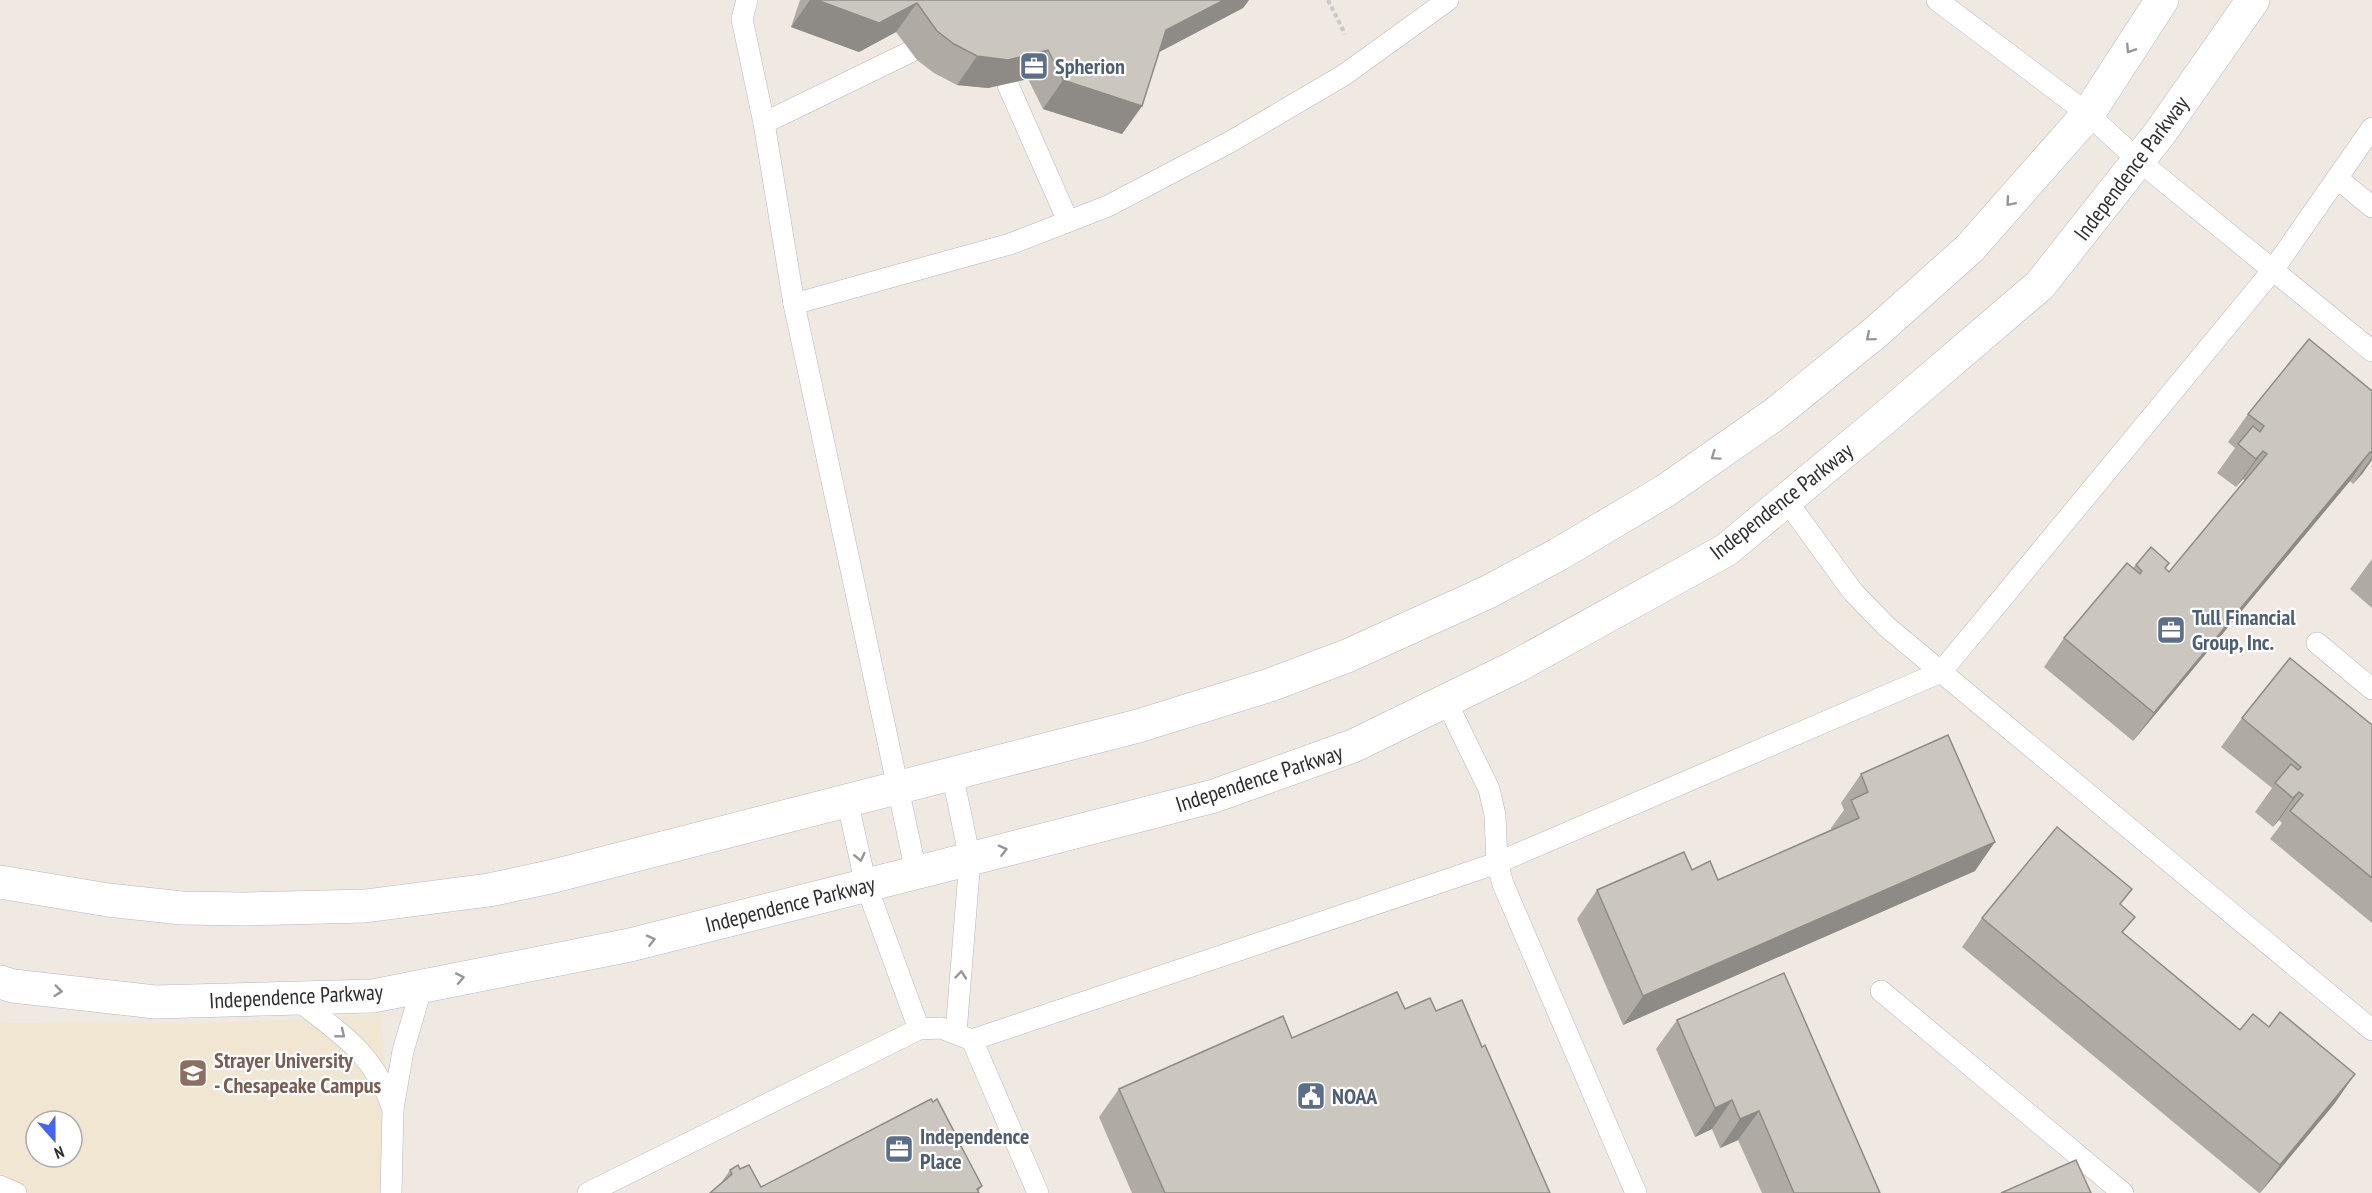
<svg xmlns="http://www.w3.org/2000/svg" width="2372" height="1193" font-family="'PT Sans Narrow',sans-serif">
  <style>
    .education { fill: #f0e6d1; fill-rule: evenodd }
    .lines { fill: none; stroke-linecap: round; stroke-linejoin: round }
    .service-casing { stroke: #b4b7c1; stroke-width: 22 }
    .minor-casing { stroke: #b4b7c1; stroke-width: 34 }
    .path { stroke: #c9c9c9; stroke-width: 4; stroke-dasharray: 4.5 3; stroke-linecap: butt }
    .service { stroke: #fff; stroke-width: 21 }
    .minor { stroke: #fff; stroke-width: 33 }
    .wall { fill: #afaba4 }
    .shaded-wall { fill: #8e8b86 }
    .building { fill: #cbc7bf; stroke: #8e8b86; stroke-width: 1.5 }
    .oneway { stroke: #969696 }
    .labels { text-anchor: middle; stroke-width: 4.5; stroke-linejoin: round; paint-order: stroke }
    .service-label { font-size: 22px; font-weight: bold; fill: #4e5e75; stroke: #fff; text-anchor: start }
    .street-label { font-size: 22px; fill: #2e2e2e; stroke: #fff }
    .education-label { font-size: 22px; font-weight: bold; fill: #785e54; stroke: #fff; text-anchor: start }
  </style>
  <rect width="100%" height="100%" fill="#efe9e1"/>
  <path class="education" d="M381 1014 395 1193H0V1021L9 1023 193 1024ZM36 1121H72V1157H36Z"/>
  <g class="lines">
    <g class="service-casing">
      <g id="service">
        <path d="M747 0 742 19 764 123 794 304"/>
        <path d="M1937 0 2088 114 2138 160 2372 351"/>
        <path d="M1008 85 1068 221"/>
        <path d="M764 123 910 52"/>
        <path d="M2337 178 2372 207"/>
        <path d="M1786 500 1853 592 1887 627 2372 1030"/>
        <path d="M2317 643 2372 689"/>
        <path d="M1446 701 1489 789 1495 815 1497 863 1503 884 1636 1193"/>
        <path d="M952 773 970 859 956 1033"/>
        <path d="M847 800 866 885 919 1029"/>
        <path d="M916 872 794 304 1010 244 1108 206 1230 142 1344 75 1448 0"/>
        <path d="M1881 991 2123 1193"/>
        <path d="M295 998C341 1034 373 1052 393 1109L403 1051 422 986"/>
        <path d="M972 1040 1497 863 1941 672 2273 270 2372 128"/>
        <path d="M0 1186 16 1193"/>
        <path d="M391 1193 393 1109"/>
        <path d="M588 1193 919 1029 941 1028 972 1040 1038 1193"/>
      </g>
    </g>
    <g class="minor-casing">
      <g id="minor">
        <path d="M0 882 108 900 182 908 244 909 365 906 489 890 550 877 1138 726 1270 685 1347 656 1488 592 1559 554 1665 491 1775 414 1876 332 1970 248 2088 114 2162 0"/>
        <path d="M0 982 13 986 155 1002 373 996 630 945 970 859 1214 796 1353 746 1515 667 1726 550 1881 421 2040 285 2160 133 2253 0"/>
      </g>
    </g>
    <path class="path" d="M1328 0 1345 34"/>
    <use href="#service" class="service"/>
    <use href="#minor" class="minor"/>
  </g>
  <g class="wall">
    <path d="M800 0H1249L1243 8 1159 52 1142 106 1122 134 1043 109 1028 79 988 88 957 85 934 73 917 60 896 32 859 52 791 27Z"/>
    <path d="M2372 391V460L2362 474 2353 484 2350 481 2133 741 2044 667 2064 638 2133 568 2151 547 2169 563 2165 569 2169 572 2245 481 2243 479 2236 487 2217 473 2235 448 2228 442 2248 414Z"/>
    <path d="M2372 559V608L2350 589Z"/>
    <path d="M2242 718 2372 725V923L2270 839 2282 823 2279 820 2273 827 2255 812 2272 788 2221 747Z"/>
    <path d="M1861 774 1975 871 1623 1025 1577 919 1597 890 1692 870 1718 880 1831 830V828L1844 810 1841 803Z"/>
    <path d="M2121 905 2123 933 2240 1030 2335 1103 2260 1193H2259L1962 947 1982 918Z"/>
    <path d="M1436 1011 1482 1047 1550 1193H1132L1099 1117 1119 1089 1292 1038Z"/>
    <path d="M1677 1020 1880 1193H1762L1738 1140 1720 1148 1712 1129 1695 1137 1656 1049Z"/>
    <path d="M931 1099 933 1102 937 1099 958 1139 955 1144 956 1147 961 1146 982 1186 978 1192 979 1193H710L719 1186 730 1170 738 1165 740 1169 749 1165 761 1187Z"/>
  </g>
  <g class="shaded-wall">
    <path d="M810 0H817L917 3 896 32 859 52 791 27Z"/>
    <path d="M1224 0H1249L1243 8 1146 59 1166 30Z"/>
    <path d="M1048 50 1028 79 988 88 957 85 977 56Z"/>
    <path d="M1063 80 1142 106 1122 134 1043 109Z"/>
    <path d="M2263 451 2243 479 2236 487 2256 459Z"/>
    <path d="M2370 452 2350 481 2133 741 2154 713Z"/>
    <path d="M2372 457V460L2362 474 2353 484Z"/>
    <path d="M2299 792 2279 820 2273 827 2293 798Z"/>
    <path d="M1995 842 1975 871 1623 1025 1643 996Z"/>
    <path d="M2355 1074 2335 1103 2260 1193 2280 1165Z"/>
    <path d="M1732 1100 1712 1129 1695 1137 1715 1108Z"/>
    <path d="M1759 1111 1738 1140 1720 1148 1740 1119Z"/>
  </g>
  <g class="building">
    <path d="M817 0H1224L1166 30 1142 106 1063 80 1048 50 1008 60 977 56 954 44 937 31 917 3 879 23Z"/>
    <path d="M2309 339 2372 391V454L2370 452 2154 713 2064 638 2127 563 2140 574 2142 571 2136 565 2151 547 2169 563 2165 568 2169 572 2267 454 2263 451 2256 459 2238 444 2253 426 2260 432 2264 426 2248 414Z"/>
    <path d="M2290 658 2372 725V878L2290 811 2303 795 2299 792 2293 798 2275 783 2291 764 2298 770 2301 767 2242 718Z"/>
    <path d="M1948 735 1995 842 1643 996 1597 890 1684 852 1692 870 1710 861 1718 880 1859 818 1851 800 1868 792 1861 774Z"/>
    <path d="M2057 827 2132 889 2120 904 2135 917 2122 932 2240 1030 2253 1014 2269 1027 2280 1012 2355 1074 2280 1165 1982 918Z"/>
    <path d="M1784 973 1880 1193H1794L1759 1111 1740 1119 1732 1100 1715 1108 1677 1020Z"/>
    <path d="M1397 992 1405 1009 1430 998 1436 1011 1462 1000 1482 1047 1485 1045 1550 1193H1165L1119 1089 1283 1016 1292 1038Z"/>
    <path d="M931 1099 933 1102 937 1099 958 1139 953 1142 956 1147 961 1146 982 1186 977 1189 979 1193H710L732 1174 730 1170 738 1165 740 1169 749 1165 761 1187Z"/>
    <path d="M2076 1160 2091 1193H2001Z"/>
  </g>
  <defs><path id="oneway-chevron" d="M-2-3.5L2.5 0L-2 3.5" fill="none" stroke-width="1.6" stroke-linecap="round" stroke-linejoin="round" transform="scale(1.5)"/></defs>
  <g class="oneway">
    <use href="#oneway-chevron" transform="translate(2130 49) rotate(123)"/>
    <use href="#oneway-chevron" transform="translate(2010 202) rotate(131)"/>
    <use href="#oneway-chevron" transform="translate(1870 337) rotate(140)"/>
    <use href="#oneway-chevron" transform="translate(1715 456) rotate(145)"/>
    <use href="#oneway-chevron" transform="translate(1003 850) rotate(-14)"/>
    <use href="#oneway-chevron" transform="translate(860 857) rotate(77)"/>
    <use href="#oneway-chevron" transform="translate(651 940) rotate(-14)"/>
    <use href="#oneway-chevron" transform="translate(961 975) rotate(-85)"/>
    <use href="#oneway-chevron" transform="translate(460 978) rotate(-11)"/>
    <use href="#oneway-chevron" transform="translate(58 991) rotate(6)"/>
    <use href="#oneway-chevron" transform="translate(341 1034) rotate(39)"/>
  </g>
  <defs>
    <g id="office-square" transform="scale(1.5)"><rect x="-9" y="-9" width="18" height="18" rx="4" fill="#5c6f8a" stroke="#fff"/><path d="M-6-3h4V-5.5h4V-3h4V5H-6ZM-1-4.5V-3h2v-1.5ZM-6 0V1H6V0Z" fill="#fff"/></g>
    <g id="university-square" transform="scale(1.5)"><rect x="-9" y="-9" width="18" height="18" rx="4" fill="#8d6e63" stroke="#fff"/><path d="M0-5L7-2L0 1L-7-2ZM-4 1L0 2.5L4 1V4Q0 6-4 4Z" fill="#fff"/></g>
    <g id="civic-square" transform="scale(1.5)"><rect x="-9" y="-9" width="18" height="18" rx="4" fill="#5c6f8a" stroke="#fff"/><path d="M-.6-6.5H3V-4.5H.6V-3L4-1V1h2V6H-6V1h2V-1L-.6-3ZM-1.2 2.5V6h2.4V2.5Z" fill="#fff"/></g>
  </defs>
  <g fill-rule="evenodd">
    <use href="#office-square" x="1034" y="66"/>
    <use href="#office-square" x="2171" y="630"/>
    <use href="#university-square" x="193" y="1073"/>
    <use href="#civic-square" x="1311" y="1096"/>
    <use href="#office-square" x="899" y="1149"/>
  </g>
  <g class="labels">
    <g class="service-label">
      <text x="1055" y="74">Spherion</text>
      <text x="2192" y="625">Tull Financial<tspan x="2192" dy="25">Group, Inc.</tspan></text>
      <text x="1332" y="1104">NOAA</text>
      <text x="920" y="1144">Independence<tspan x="920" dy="25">Place</tspan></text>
    </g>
    <g class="street-label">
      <text transform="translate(2131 168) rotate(-53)" y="8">Independence Parkway</text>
      <text transform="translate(1781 501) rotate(-38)" y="8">Independence Parkway</text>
      <text transform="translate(1259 778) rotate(-18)" y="8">Independence Parkway</text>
      <text transform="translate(790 904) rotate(-14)" y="8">Independence Parkway</text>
      <text transform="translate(296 996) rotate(-3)" y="8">Independence Parkway</text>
    </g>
    <g class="education-label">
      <text x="214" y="1068">Strayer University<tspan x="214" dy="25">- Chesapeake Campus</tspan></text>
    </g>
  </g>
  <g transform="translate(54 1139) rotate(159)"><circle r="28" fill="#ffffff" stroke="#ababab" stroke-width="1.5"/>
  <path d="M0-4.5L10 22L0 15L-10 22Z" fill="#4264fb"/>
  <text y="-9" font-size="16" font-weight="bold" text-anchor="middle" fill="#2e2e2e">N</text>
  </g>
</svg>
